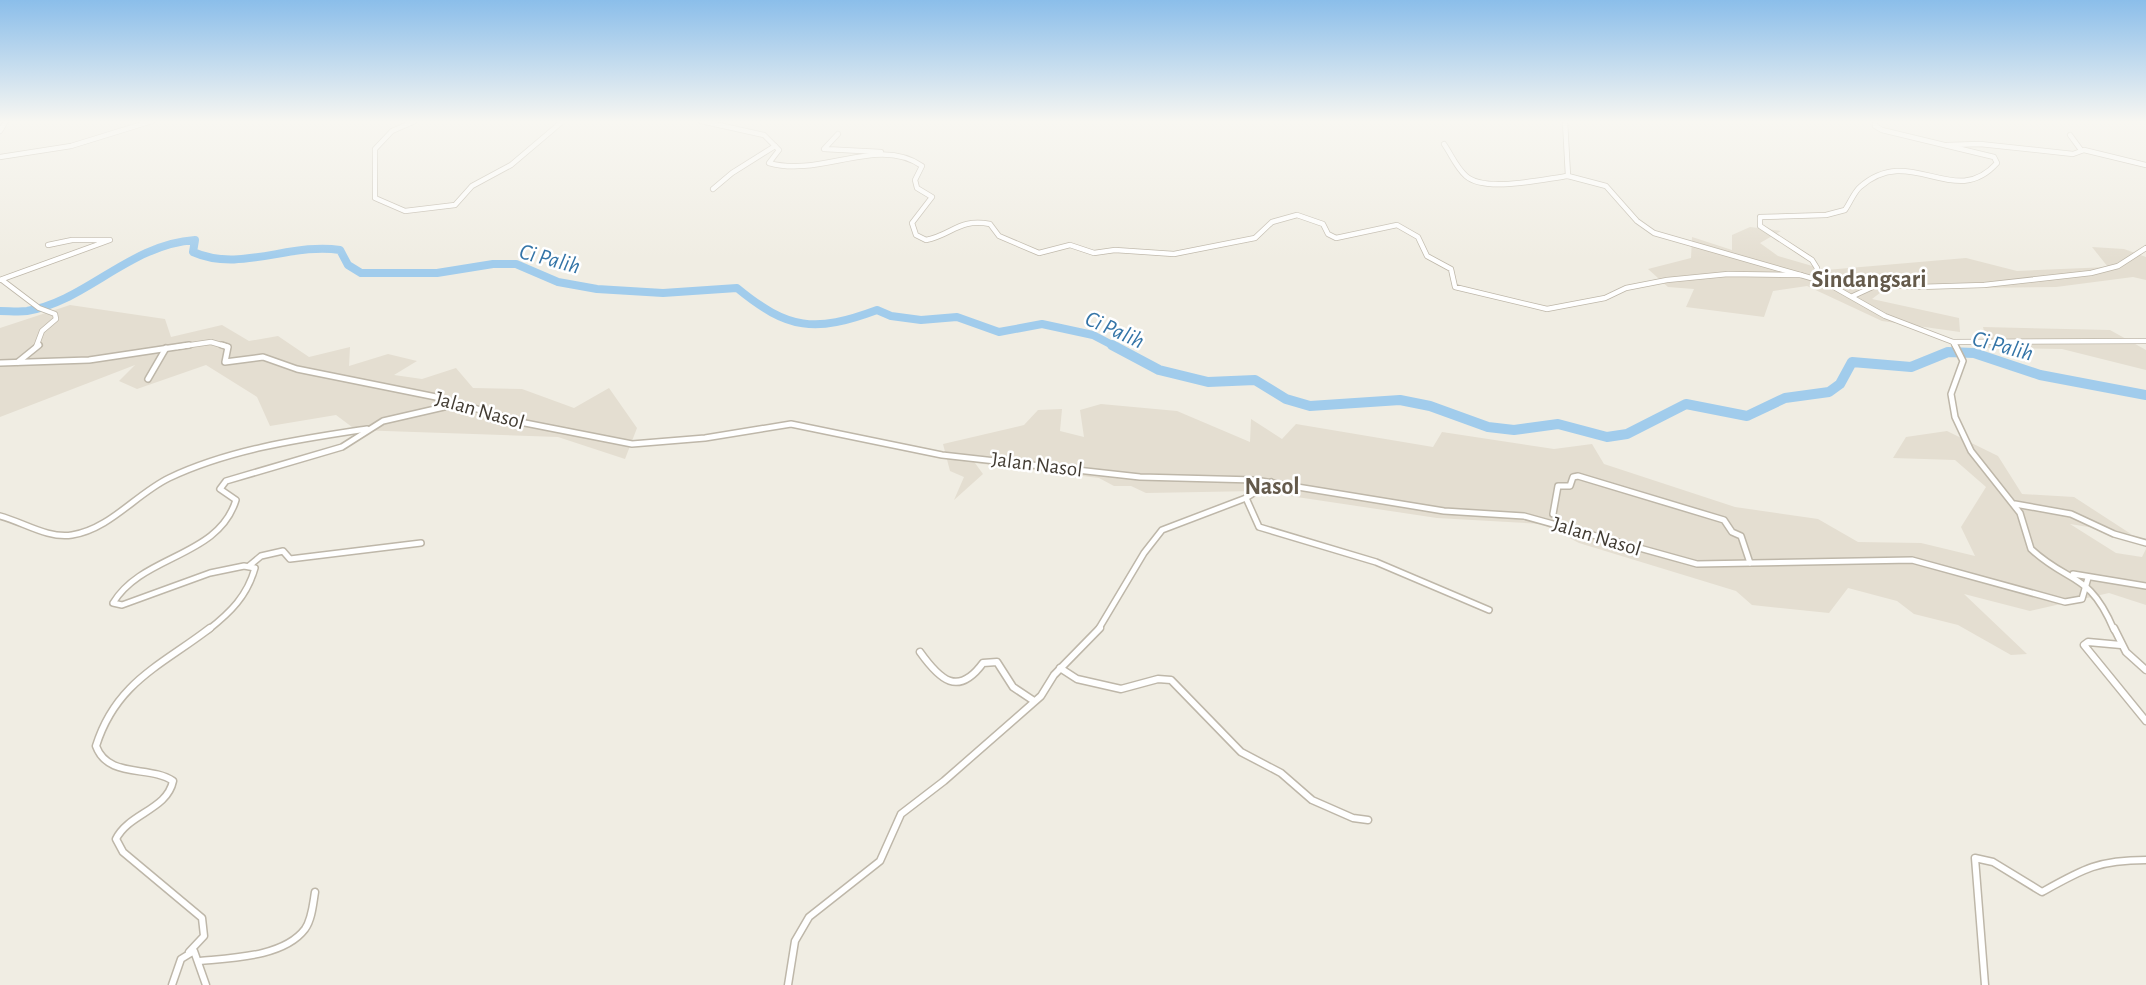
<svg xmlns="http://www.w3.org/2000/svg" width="2146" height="985" font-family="'Alegreya Sans',sans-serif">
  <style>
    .residential { fill: #e4ded1 }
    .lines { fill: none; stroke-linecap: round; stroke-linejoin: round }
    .river-far1 { stroke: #a1ccec; stroke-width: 8 }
    .river { stroke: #a1ccec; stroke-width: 10 }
    .street-far2-casing { stroke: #beb7a9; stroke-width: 6 }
    .street-far1-casing { stroke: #beb7a9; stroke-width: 8 }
    .street-casing { stroke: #beb7a9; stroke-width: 9 }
    .street-far2 { stroke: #fff; stroke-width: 4.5 }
    .street-far1 { stroke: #fff; stroke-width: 5 }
    .street { stroke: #fff; stroke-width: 6 }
    .labels { text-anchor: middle; stroke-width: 5; stroke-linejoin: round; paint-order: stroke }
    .street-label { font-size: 21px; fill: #423c33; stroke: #fff }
    .water-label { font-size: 23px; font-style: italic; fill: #3374a7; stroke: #fff }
    .quarter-label { font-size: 24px; font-weight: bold; fill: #645a4b; stroke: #fff }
  </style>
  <rect width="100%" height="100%" fill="#f0ede3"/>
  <g class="residential">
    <path d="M1750 227 1781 231 1760 243 1778 256 1826 270 1966 258 2017 271 2108 267 2092 247 2124 249 2146 257V280L2133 277 2056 287 1885 289 1872 299 1959 318 1960 332 1882 321 1807 286 1773 291 1764 317 1686 307 1694 289 1668 287 1648 269 1691 258 1692 237 1732 250V235Z"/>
    <path d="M70 305 165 319 171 337 222 325 249 341 278 336 309 357 350 347 349 366 388 354 417 361 394 375 422 379 456 368 473 388 522 389 574 408 609 388 637 428 625 459 558 437 356 430 336 415 270 426 257 397 206 365 137 389 119 381 135 365 0 417V328Z"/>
    <path d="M1983 327 2110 330 2146 350V370L2062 349 1988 348Z"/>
    <path d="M1101 404 1177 411 1250 442 1251 419 1282 439 1296 424 1433 447 1442 432 1554 449 1592 444 1604 464 1735 507 1818 519 1858 542 1921 543 1975 556 1961 527 1986 487 1955 460 1893 458 1906 437 1947 431 1998 456 2022 494 2074 497 2131 534 2070 524 2116 553 2142 557 2146 549V605L2109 593 2030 611 1964 594 2027 654 2011 655 1958 625 1914 614 1897 601 1848 588 1829 613 1752 605 1736 591 1579 543 1542 524 1437 518 1257 491 1146 493 1131 486H1114L1099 478 975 463 983 474 954 500 964 477 950 471 943 444 1024 425 1038 410 1062 409 1060 431 1084 437 1080 410Z"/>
  </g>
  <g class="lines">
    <path class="river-far1" d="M0 311C9 311 19 312 27 311 85 302 130 244 195 240L193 252C240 273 291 242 340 250L348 265 361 273H437L493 264H516L558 282 597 289 663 293 737 288C788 330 815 333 877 310L891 316 921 320 957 317 999 332 1042 324 1093 335 1116 347"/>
    <path class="river" d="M1112 345 1159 370 1208 382 1255 380 1286 399 1310 406 1400 400 1430 406 1488 427 1514 430 1558 424 1607 437 1627 434 1686 404 1747 416 1785 398 1829 392 1840 384 1852 362 1911 367 1948 352 1974 353 2040 375 2146 395"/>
    <g class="street-far2-casing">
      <g id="street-far2">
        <path d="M415 121 392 131 375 149V198L405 211 455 205 472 186 511 165 563 121"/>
        <path d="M701 121 764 135 779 150 769 163C821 178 878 135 922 166L915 180 917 188 932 197 912 223 916 235 926 240C952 235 959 218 990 224L999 236 1039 253 1070 245 1094 253 1115 250 1174 254 1255 238 1272 222 1297 215 1323 224 1328 234 1336 238 1397 225 1418 237 1427 256 1451 269 1455 287 1547 309 1605 298 1626 288 1667 280 1728 274 1801 275"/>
        <path d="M1565 121 1568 176 1606 186 1637 221 1654 233 1825 282 1885 316 1953 342 1956 347"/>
        <path d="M0 131 6 121"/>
        <path d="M838 134 824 149 881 152"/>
        <path d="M2070 135 2081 150"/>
        <path d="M1444 144C1451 154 1456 167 1466 176 1485 193 1543 179 1568 176"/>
        <path d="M1947 145 1980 144 2073 154 2084 150 2146 165"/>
        <path d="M0 157 71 146 152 121"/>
        <path d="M713 189 732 173 775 146"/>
        <path d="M1815 279 1817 268 1812 260 1760 226V217L1826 215 1845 210C1850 203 1854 192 1860 187 1911 142 1954 211 1997 163L1994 157 1882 130 1875 126V121"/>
        <path d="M0 280 110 240H72L48 245"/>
        <path d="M2 280 39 308 55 314 56 319 42 331 36 347"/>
        <path d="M1853 296 1879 284 1919 287 1984 285 2091 273 2118 266 2146 248"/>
        <path d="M1953 342 2146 341"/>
        <path d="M177 347 211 342 228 347"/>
      </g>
    </g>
    <g class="street-far1-casing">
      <g id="street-far1">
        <path d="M222 345 228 347 225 362 263 357 297 369 436 397 525 423 632 444 705 438 791 424 942 455 1140 477 1255 480 1444 511 1524 516 1697 564 1912 560 2065 602 2082 599 2088 578"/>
        <path d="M1955 345 1963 361 1951 394 1955 417 1971 451 2020 513 2031 549C2070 585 2089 571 2114 630"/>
        <path d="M18 362 39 345"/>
        <path d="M0 363 89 360 189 345"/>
        <path d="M148 379 166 348"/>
        <path d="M1246 498 1259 527 1376 562 1489 610"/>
        <path d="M2015 504 2071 514 2114 534 2146 543"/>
        <path d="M1553 514 1558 486H1570L1573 477 1578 476 1724 520 1732 532 1741 536 1750 563"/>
        <path d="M0 516C23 522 48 539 72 535 110 529 136 494 169 478 230 449 301 439 367 429"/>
        <path d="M249 566 261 556 283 551 290 559 421 543"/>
        <path d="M2073 574 2146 586"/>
        <path d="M208 630C231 612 247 596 255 568L244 566 210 573 122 605 113 603C143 554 218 558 236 500L220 489 226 481 342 447 383 421 457 404"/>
        <path d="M1098 630 1144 553 1162 530 1246 498 1271 482"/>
      </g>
    </g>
    <g class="street-casing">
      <g id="street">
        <path d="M2114 628 2126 652 2146 670"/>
        <path d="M2121 645 2088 642 2084 645 2146 721"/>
        <path d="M920 652C940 680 958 697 983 663L997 662 1013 687 1034 701"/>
        <path d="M1060 668 1077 679 1121 689 1158 679 1171 680 1241 752 1281 773 1312 800 1353 818 1368 820"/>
        <path d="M189 952 204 936 202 918 123 852 116 839C129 813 167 810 173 781 150 765 108 779 96 746 116 682 162 665 210 628"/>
        <path d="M200 961C231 958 284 957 305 929 312 919 313 904 315 892"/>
        <path d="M172 985 181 959 194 951 206 985"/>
        <path d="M788 985 795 941 809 917 880 861 901 814 944 781 1041 696 1054 675 1100 628"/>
        <path d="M1985 985 1975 858 1993 862 2042 892C2083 869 2098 860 2146 860"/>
      </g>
    </g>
    <use href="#street-far2" class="street-far2"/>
    <use href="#street-far1" class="street-far1"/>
    <use href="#street" class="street"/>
  </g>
  <linearGradient id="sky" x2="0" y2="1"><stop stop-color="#8bbeea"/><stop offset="0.47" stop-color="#f8f7f2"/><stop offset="1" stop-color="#f8f7f2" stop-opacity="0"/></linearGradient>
  <rect width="2146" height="259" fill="url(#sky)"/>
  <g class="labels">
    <g class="street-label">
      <text transform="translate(480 410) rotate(16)" y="7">Jalan Nasol</text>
      <text transform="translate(1037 464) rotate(7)" y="7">Jalan Nasol</text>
      <text transform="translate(1597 536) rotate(17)" y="7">Jalan Nasol</text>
    </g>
    <g class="water-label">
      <text transform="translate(550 258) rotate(15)" y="8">Ci Palih</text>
      <text transform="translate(1115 329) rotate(24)" y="8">Ci Palih</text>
      <text transform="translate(2003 345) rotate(15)" y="8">Ci Palih</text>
    </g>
    <g class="quarter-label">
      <text x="1869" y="287">Sindangsari</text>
      <text x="1272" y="494">Nasol</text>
    </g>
  </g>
</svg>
